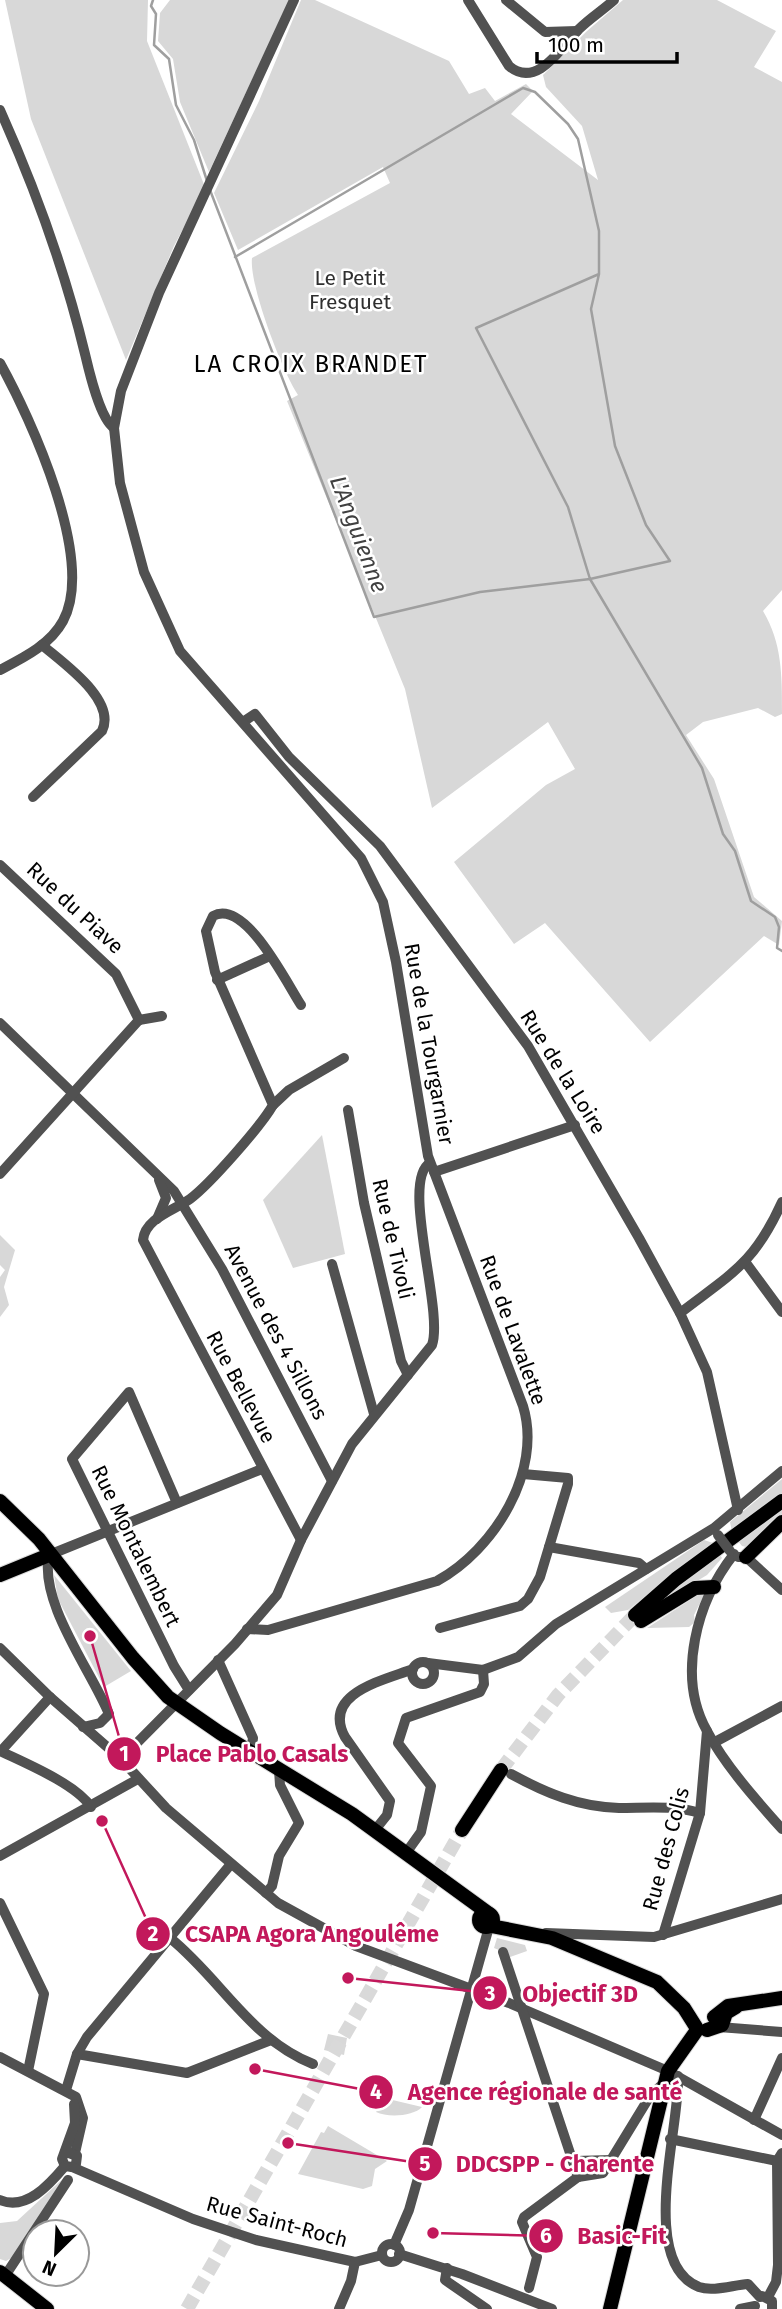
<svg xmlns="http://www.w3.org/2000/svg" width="782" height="2309" font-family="'Fira Sans',sans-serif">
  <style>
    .green { fill: #d8d8d8 }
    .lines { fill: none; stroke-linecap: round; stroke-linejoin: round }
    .stream { stroke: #9f9f9f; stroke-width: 2.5 }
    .major-tunnel { stroke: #d9d9d9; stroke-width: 14; stroke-dasharray: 14 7; stroke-linecap: butt }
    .major-casing { stroke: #dbdbdb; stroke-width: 16 }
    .minor { stroke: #515151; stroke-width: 10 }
    .major { stroke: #000; stroke-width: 14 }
    .minor-bridge { stroke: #515151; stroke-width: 10 }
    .labels { text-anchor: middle; stroke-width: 5; stroke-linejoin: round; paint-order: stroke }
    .park-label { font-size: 21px; fill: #2f2f2f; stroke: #fff }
    .street-label { font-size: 21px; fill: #000; stroke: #fff }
    .water-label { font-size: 23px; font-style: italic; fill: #404040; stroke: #fff }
    .quarter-label { font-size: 24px; letter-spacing: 2px; fill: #000; stroke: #fff }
    .leader { fill: none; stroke: #c2185b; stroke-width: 2.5 }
    .callout-dot { fill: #c2185b; stroke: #fff; stroke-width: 2.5 }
    .mark-label { font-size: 21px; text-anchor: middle; font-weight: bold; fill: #fff }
    .callout-label { font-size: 23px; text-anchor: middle; font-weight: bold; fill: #c2185b; stroke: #fff; stroke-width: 5; stroke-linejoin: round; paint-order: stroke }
  </style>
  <rect width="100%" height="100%" fill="#fff"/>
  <g class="green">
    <path d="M5 0H148L147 41 205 187 174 246 126 360 31 119Z"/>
    <path d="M170 0H289L209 172 180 102 173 59 158 41 160 13Z"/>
    <path d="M301 0H315L449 61 469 94 485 88 495 101 526 84 533 91 511 114 598 180 582 126 546 87 543 75 587 31 623 0H717L776 31 754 67 782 82V590L763 611C782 643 782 674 782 714L775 717 758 708 703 722 686 735 714 779 754 897 782 921 779 945 764 936 650 1042 545 923 514 944 454 862 546 785 575 769 548 722 432 808 405 689 287 401 298 395C282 371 249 285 252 258L390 183 383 167 238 250 214 193 259 101Z"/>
    <path d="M322 1135 345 1254 293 1268 263 1200Z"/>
    <path d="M0 1235 15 1250 4 1287 9 1305 0 1317V1277L5 1270 0 1265Z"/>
    <path d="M782 1479V1493L732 1532 730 1522Z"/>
    <path d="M782 1508V1517L750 1548 742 1546 738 1541Z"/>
    <path d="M704 1540 713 1543 628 1610 611 1613 605 1607Z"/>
    <path d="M719 1553 722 1558 707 1575 654 1607Z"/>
    <path d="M54 1575 131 1671 104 1687 58 1599Z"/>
    <path d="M701 1593 704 1595 694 1615 695 1622 689 1627 647 1628Z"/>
    <path d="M497 1938 525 1945 527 1951 507 1958 504 1952 494 1948Z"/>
    <path d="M328 2034 347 2038 344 2055 324 2050Z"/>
    <path d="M384 2098 422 2107C414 2116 388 2118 376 2112Z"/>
    <path d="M328 2126 387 2161 375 2169 372 2186 363 2189 298 2174 321 2132 324 2133Z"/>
    <path d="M67 2175 13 2257 6 2261 0 2259V2223L17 2221Z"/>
  </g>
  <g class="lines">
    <g class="stream">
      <path d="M153 0 151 6 156 14 154 45 169 59 176 105 194 140 207 181"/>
      <path d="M210 190 374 617 480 592 590 579 702 768 723 834 735 851 751 901 775 917 779 927 777 948 782 951"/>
      <path d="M235 257 523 88 535 92 568 124 578 139 599 231V274L591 309 615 446 646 525 670 561 590 579 568 507 476 328 599 274"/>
    </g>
    <g class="major-tunnel">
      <path d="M501 1770 558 1695 635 1615"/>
      <path d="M187 2309 462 1830"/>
    </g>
    <g class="major-casing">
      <g id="major">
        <path d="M0 1501 39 1539 133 1658 168 1697 220 1733 352 1814 488 1913"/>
        <path d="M746 1557 782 1522"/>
        <path d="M0 1575 49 1555"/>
        <path d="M635 1615 676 1579 782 1501"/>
        <path d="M641 1621 695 1588 714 1587"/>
        <path d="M462 1830 501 1770"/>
        <circle cx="486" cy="1920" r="7"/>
        <path d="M491 1926 552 1938 657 1982 684 2008 696 2027"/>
        <path d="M714 2017 728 2006 782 1998"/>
        <path d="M707 2030 722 2025 726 2013 736 2007"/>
        <path d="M0 2272 47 2309"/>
        <path d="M610 2309 668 2071 697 2030"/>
      </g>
    </g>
    <g class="minor">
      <path d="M468 0 509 66C537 90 562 46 579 29 590 18 603 10 614 0"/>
      <path d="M506 0 545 32 577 31"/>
      <path d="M0 110C35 188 65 271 85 354 89 371 100 419 114 428"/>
      <path d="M0 363C31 419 96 560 63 621 50 645 23 658 0 670"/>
      <path d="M243 722 255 714 289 757 380 846 528 1046 639 1238 680 1313 707 1372 738 1510"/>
      <path d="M33 797 102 731C117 700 63 663 42 645"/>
      <path d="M0 865 116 974 139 1020"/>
      <path d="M217 980 270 956"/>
      <path d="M139 1020 162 1016"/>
      <path d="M0 1023 174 1191 222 1269 332 1481"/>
      <path d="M273 1105 289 1090 344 1058"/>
      <path d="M348 1110 364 1203 401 1361 408 1375"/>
      <path d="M434 1172 575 1125"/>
      <path d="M0 1174 139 1020"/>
      <path d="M157 1219 166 1198 159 1180"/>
      <path d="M746 1263 782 1312"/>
      <path d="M332 1264 374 1414"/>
      <path d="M680 1313C732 1273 754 1264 782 1202"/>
      <path d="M177 1503 129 1392 72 1459 174 1666 189 1690"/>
      <path d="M301 1540 143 1240C145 1218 175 1210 190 1199 210 1184 261 1126 273 1105L215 972 206 931 213 916C245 898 286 982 301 1005"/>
      <path d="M549 1547 639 1563 646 1569"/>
      <path d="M734 1554C697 1601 676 1676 707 1731 724 1764 757 1801 782 1829"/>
      <path d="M738 1557H746L782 1590"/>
      <path d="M440 1628 520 1606 528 1599 540 1577 568 1484V1478L523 1474"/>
      <path d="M247 1629 268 1630 437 1581C494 1550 543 1471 523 1406L428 1156 396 962 383 902 361 858 180 651 144 572 120 483 114 428 121 391 159 293 294 0"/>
      <path d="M0 1648 50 1697 121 1759 166 1808 278 1903 356 1946 509 2003 668 2071 782 2135"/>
      <path d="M218 1660 253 1738 251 1752"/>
      <circle cx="423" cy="1673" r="11"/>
      <path d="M428 1663 483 1670 518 1657 556 1624 714 1528 782 1471"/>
      <path d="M83 1727 100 1723 109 1714C91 1670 39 1603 49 1555L262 1469"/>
      <path d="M715 1742 782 1706"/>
      <path d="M0 1751C25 1763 76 1784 91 1807"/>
      <path d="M1 1751 50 1697"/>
      <path d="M121 1759 235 1644 277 1595 301 1540 352 1444 432 1345C444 1311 400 1180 430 1163"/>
      <path d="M511 1774C546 1793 579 1807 619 1808 646 1808 673 1805 700 1813"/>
      <path d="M375 1830 387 1815 390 1801 345 1737C321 1693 385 1680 413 1669"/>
      <path d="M406 1853 421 1832 431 1786 398 1743 406 1718 480 1692 484 1684 483 1670"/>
      <path d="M0 1856 138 1779"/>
      <path d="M266 1893 272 1886 279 1856 299 1823 280 1785 279 1770"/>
      <path d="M0 1903 44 1994 28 2071"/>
      <path d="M546 1933 654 1937 782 1899"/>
      <path d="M663 1935 700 1813 707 1731"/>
      <path d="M170 1938C220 1978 251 2040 313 2064"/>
      <path d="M503 1952 578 2177"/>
      <path d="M719 2027 782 2032"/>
      <path d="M77 2054 187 2073 271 2040"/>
      <path d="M0 2057 76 2097 83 2118 75 2153"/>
      <path d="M678 2076C681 2123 637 2263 699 2287 713 2292 733 2285 748 2284L760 2297"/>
      <path d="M66 2090 77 2054 87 2037 231 1864"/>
      <path d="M754 2120 782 2058"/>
      <path d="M670 2139 777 2161"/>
      <path d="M66 2152 77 2156 76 2164 72 2167 65 2166 62 2159 75 2123 74 2104"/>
      <path d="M574 2161 612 2160"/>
      <path d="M72 2167 193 2219 256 2240 355 2262 382 2255"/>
      <path d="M578 2177 603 2173 650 2096 665 2082"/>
      <path d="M0 2200C26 2211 49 2185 65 2166"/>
      <circle cx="391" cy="2253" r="9"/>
      <path d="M394 2245 409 2210 489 1927"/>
      <path d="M399 2254 462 2274 552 2309"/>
      <path d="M447 2268 445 2280 487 2309"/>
      <path d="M5 2276 68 2180"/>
      <path d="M529 2288 537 2257 522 2222 524 2217 578 2177"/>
      <path d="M762 2296 772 2301V2309"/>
      <path d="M768 2297 776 2282 778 2265 777 2161 782 2153"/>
      <path d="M339 2309 351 2281 355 2262"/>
      <path d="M740 2309 755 2306"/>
    </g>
    <use href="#major" class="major"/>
    <path class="minor-bridge" d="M718 1535 730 1551"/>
  </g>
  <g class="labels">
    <g class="park-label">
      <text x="350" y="285">Le Petit<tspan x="350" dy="24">Fresquet</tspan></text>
    </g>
    <g class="street-label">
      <text transform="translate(75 908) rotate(43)" y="7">Rue du Piave</text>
      <text transform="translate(429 1044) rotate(80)" y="7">Rue de la Tourgarnier</text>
      <text transform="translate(563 1072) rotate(58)" y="7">Rue de la Loire</text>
      <text transform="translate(393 1239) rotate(77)" y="7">Rue de Tivoli</text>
      <text transform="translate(513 1330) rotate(70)" y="7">Rue de Lavalette</text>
      <text transform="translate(276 1332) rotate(62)" y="7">Avenue des 4 Sillons</text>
      <text transform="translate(241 1387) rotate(62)" y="7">Rue Bellevue</text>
      <text transform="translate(136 1546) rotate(64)" y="7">Rue Montalembert</text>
      <text transform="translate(666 1849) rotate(-75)" y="7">Rue des Colis</text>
      <text transform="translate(277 2222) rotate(15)" y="7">Rue Saint-Roch</text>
    </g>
    <g class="water-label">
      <text transform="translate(359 534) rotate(69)" y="8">L'Anguienne</text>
    </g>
    <g class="quarter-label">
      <text x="311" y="372">LA CROIX BRANDET</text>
    </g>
  </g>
  <path class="leader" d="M90 1636L124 1754M102 1821L153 1934M348 1978L490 1993M255 2069L376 2092M288 2143L425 2164M433 2233L546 2236"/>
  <g class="callout-dot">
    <circle cx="90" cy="1636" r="7"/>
    <circle cx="102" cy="1821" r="7"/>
    <circle cx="348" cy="1978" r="7"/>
    <circle cx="255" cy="2069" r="7"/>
    <circle cx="288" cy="2143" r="7"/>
    <circle cx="433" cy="2233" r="7"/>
    <circle cx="124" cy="1754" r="18"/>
    <circle cx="153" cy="1934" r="18"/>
    <circle cx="490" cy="1993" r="18"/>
    <circle cx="376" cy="2092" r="18"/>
    <circle cx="425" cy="2164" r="18"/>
    <circle cx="546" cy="2236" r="18"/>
  </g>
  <g class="mark-label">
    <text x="124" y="1761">1</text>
    <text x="153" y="1941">2</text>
    <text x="490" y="2001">3</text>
    <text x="376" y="2099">4</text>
    <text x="425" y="2171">5</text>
    <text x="546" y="2243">6</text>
  </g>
  <g class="callout-label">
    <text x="252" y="1762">Place Pablo Casals</text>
    <text x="312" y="1942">CSAPA Agora Angoulême</text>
    <text x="580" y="2002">Objectif 3D</text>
    <text x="545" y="2100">Agence régionale de santé</text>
    <text x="555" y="2172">DDCSPP - Charente</text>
    <text x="622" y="2244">Basic-Fit</text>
  </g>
  <g transform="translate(56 2253) rotate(204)"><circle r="33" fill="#ffffff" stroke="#999999" stroke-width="2"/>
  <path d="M0-5L12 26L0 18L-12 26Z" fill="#000000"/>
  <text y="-10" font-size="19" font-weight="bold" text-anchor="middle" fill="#000000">N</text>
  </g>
  <path d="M537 52v10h140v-10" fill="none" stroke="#000000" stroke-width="3.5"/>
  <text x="548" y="52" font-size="21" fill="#000000" stroke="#ffffff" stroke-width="5" paint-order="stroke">100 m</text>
</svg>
